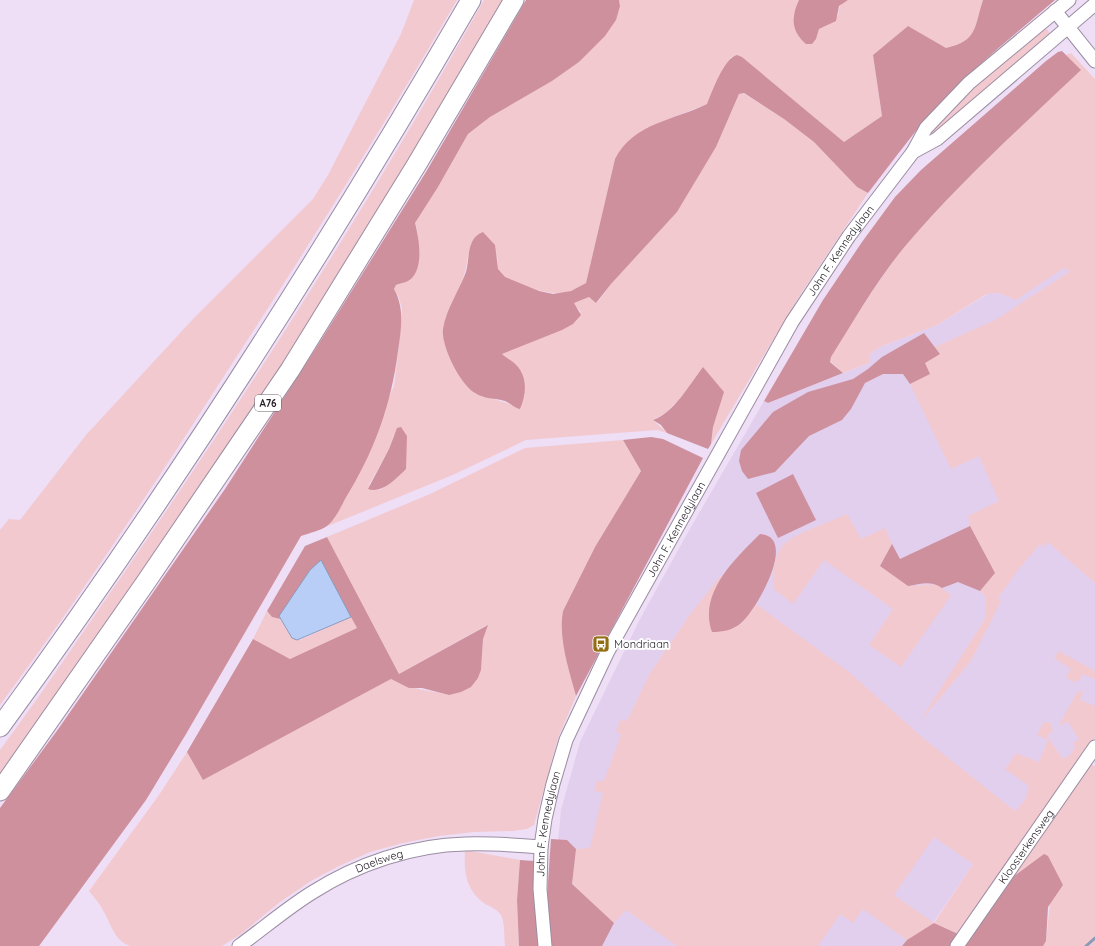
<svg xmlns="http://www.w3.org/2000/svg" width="1095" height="946" font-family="Quicksand,sans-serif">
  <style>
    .built { fill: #e2cfed }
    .green { fill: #f3c9d0; fill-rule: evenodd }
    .forest { fill: #ce909d }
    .water { fill: #b8cef7; stroke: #8c9ab9 }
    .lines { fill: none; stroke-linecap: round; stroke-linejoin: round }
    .stream { stroke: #8c9ab9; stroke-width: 3 }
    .minor-casing { stroke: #9b8da3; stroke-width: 15 }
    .highway-casing { stroke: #9b8da3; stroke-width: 21 }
    .minor { stroke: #fff; stroke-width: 13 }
    .highway { stroke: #fff; stroke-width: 19 }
    .labels { text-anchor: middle; stroke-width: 4; stroke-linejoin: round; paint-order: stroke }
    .shield { fill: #fff; stroke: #676369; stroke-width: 1 }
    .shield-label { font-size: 10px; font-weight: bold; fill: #262029 }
    .street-label { font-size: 11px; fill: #262029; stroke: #fff }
    .poi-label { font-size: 11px; fill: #262029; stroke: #fff; text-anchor: start }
  </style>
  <rect width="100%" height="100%" fill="#eedef6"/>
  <path class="built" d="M1065 266 1075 270 1095 327V734L973 864 931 926 907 940 902 946H557L554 887 561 810 580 742 640 619 687 534 764 401 768 403 869 363 870 354 880 347 937 325 991 292 1002 294 1016 299Z"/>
  <g class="green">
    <path d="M414 0H457C386 122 312 241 235 359 160 476 83 593 0 705V530L9 519 20 520 86 435 193 319 313 199 328 175 387 61 401 34Z"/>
    <path d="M484 0H505C450 93 396 187 339 279 233 448 118 612 0 773V750C44 691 84 630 126 570 253 385 374 196 484 0Z"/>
    <path d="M619 0H799L793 17 816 39 819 29 826 26 838 15C839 7 840 3 848 0H983C974 27 978 41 946 48L908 26 873 55 882 116 844 142 742 57H731L718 80 707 104 661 122 615 159 586 283C579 287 572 291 563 293 550 295 506 284 499 272 497 268 498 261 497 257L468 255C466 278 455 298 445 319L460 375 469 387 474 393 513 405 505 356 502 354 581 312 573 303 589 297 597 303 611 284 677 212 716 147 739 94 743 93 784 119 814 142 857 187 868 193 798 298 711 444 713 427 703 367C689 385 674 412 653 420L667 433 657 430 526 440 455 474 328 526 338 511 394 386 400 336 402 309 399 298 394 289 396 285 411 280 418 234 415 223 438 187 468 134 490 117 552 81 579 62 620 6ZM394 434 407 436 405 453 398 477 380 490 369 485 389 449Z"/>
    <path d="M1043 28 1048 30 1050 35 932 136 922 142C959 100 1000 63 1043 28Z"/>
    <path d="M1071 53 1095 79V583L1048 542 1043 547 1040 544 1018 570 998 598 1001 601 971 661 918 724 985 619 986 597 980 591 995 573 970 526 968 516 999 501 979 456 951 469 910 384 930 374 924 363 940 353 935 347 997 319 1072 270 1066 271 1065 267 1016 300C1005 295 996 290 985 295L937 325 880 347 870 354 869 363 843 373 830 361 831 357C855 319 878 279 907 244 960 182 1022 127 1080 70L1066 55Z"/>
    <path d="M623 440 641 471 595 547 563 611 564 648 576 696 558 738 534 825 527 829 513 831 474 832 439 836 403 843 370 852 337 867 311 881 280 902 241 934 222 946H130C114 940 112 926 104 912 100 904 94 897 89 891L159 795 187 752 203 780 391 679C409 689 429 690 449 695L478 678 481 670 483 639 487 625 399 674 327 537 430 494 525 448Z"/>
    <path d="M847 514 861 539 885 528 892 544 880 566 908 586 936 584 951 595 901 667 869 645 893 609 824 560 793 604 774 589C772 574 774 550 788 541 802 531 830 522 847 514Z"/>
    <path d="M722 574 709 611 733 628 741 624 756 604 849 672 923 738 1015 811 1025 800 1029 786 1005 769 1016 753 1039 762 1048 740 1037 735 1044 722 1051 723V728L1053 731 1047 736 1063 759 1070 755 1075 747 1073 743 1079 739 1067 721 1061 726 1060 723 1076 694 1078 691 1083 692 1080 700 1095 706V738L1079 760 1095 766V946H1043L1046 941 1050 903 969 939 934 923 973 864 934 837 894 895 934 923 907 940 863 909 853 923 840 914 818 946H677L626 910 614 923 572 884 576 849 590 848 603 792 594 791 597 781H604L621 735 616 731 621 719 627 721 649 675 691 613Z"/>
    <path d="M267 611 272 617 280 619 292 638 300 640 351 617 357 628 290 659 253 639Z"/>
    <path d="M1059 651 1095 671V679L1082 674 1080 680 1073 682 1066 677 1071 669 1054 658Z"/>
    <path d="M465 850 520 860 517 900 519 946H505C504 937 505 923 501 915 496 908 490 907 484 903 465 889 464 871 465 850Z"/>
  </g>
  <g class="forest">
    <path d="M526 0H619L620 6 616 20 605 36 579 62 552 81 490 117 468 134 438 187 415 223C419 238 424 267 411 279 408 282 401 283 396 285L394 289C405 309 401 330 398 351 391 406 374 452 345 499 341 507 334 521 327 526 320 531 309 533 301 536L186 734 146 800 39 946H0V808L59 728 225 489 316 348 426 172Z"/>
    <path d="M799 0H848L839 6 836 21 819 29 816 39 812 44H806C791 31 791 17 799 0Z"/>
    <path d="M983 0H1055C1018 32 979 63 945 98 917 127 893 161 868 193L857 187 814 142 784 119 744 93 739 94 716 147 677 212 611 284 596 303 589 297 574 303 581 315 573 324 562 330 502 354C505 357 509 359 513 362 528 374 527 393 520 409 516 409 510 403 505 401 495 398 484 399 475 393 460 384 441 346 443 329 446 309 459 291 466 272 470 259 466 238 483 232L495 245 498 269 505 277 539 291 553 294 571 291 586 283 615 159C633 123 675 120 707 104 712 92 724 58 737 55L742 57 844 142 882 116 873 55 908 26 946 48C978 41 974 27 983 0Z"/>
    <path d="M1062 51 1081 70C1022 126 960 182 907 244 878 278 855 319 831 357L830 362 843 373 768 403 764 401 823 300 862 242 895 197 921 170 1046 61 1058 52Z"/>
    <path d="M924 333 940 354 925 363 930 374 910 384 903 374H883L865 383 851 409 842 420 809 436 775 472 748 479 742 471 739 461 741 450 773 412 808 392 853 379 868 369 882 357Z"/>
    <path d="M703 367 724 392 713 427 711 444 708 449 667 433 661 425 653 420C674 413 689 385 703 367Z"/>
    <path d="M401 427 407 436 406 469C397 478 382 494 368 489L389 449 397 428Z"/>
    <path d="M651 437 663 439 703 458 576 696C569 670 558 638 563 611L595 547 641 471 623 440Z"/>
    <path d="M793 474 816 520 778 538 756 493Z"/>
    <path d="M970 526 995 573 980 591 958 582 942 588C931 580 920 584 908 586L880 566 892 544 900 559Z"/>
    <path d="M760 534C799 536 756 611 741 623 733 630 723 632 712 632 698 593 735 559 760 534Z"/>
    <path d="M327 537 399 674 488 625 483 639 481 670 478 678 471 687 461 692 449 695 422 688H409L391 679 203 780 187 752 253 639 290 659 357 628 351 617 279 616 280 619 272 617 267 611 305 546Z"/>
    <path d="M551 839 567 840 576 849 572 884 614 923 602 946H552L546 911Z"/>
    <path d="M1044 854 1048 856 1063 885 1048 907 1046 941 1043 946H902L907 940 934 923 969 939 1009 880Z"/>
    <path d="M520 860 534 861V900L539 946H519L517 900Z"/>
  </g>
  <path class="water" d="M321 560 351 617 297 640 292 638 279 616 310 570Z"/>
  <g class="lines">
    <path class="stream" d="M1086 946 1095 938"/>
    <g class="minor-casing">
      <g id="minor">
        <path d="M1055 11 1095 61"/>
        <path d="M913 152 937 139 1095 4"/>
        <path id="s1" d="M239 946C264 928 287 908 313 892 357 864 413 845 465 844 491 843 516 845 541 847"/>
        <path id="s2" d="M545 946 540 889 541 847 545 819 553 784 566 740 608 651 792 322 849 236 913 152 926 128 969 83 1069 0"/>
        <path id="s3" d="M957 946 1095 747"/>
      </g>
    </g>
    <g class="highway-casing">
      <g id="highway">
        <path d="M0 727C170 494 326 250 471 0"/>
        <path d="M0 791 146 582 290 370 417 164 514 0"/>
      </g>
    </g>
    <use href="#minor" class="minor"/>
    <use href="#highway" class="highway"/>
  </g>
  <defs>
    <g id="bus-square" transform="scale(0.9)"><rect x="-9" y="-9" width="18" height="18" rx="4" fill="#926d14" stroke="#fff"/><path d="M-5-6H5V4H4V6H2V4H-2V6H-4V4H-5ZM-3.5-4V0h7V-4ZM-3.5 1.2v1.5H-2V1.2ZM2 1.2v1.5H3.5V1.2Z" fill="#fff"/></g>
  </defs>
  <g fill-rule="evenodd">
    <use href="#bus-square" x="601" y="644"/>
  </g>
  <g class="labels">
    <rect class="shield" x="255" y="395" width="26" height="16" rx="3"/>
    <g class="shield-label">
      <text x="268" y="407">A76</text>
    </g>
    <g class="street-label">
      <text dy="4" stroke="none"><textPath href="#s2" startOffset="771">John F. Kennedylaan</textPath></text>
      <text dy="4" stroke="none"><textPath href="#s2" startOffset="447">John F. Kennedylaan</textPath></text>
      <text dy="4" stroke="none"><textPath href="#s2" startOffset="123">John F. Kennedylaan</textPath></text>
      <text dy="4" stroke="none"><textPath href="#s3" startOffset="121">Kloosterkensweg</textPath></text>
      <text dy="4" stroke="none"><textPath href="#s1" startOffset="165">Daelsweg</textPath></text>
    </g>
    <g class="poi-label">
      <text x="614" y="648">Mondriaan</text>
    </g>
  </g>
</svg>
